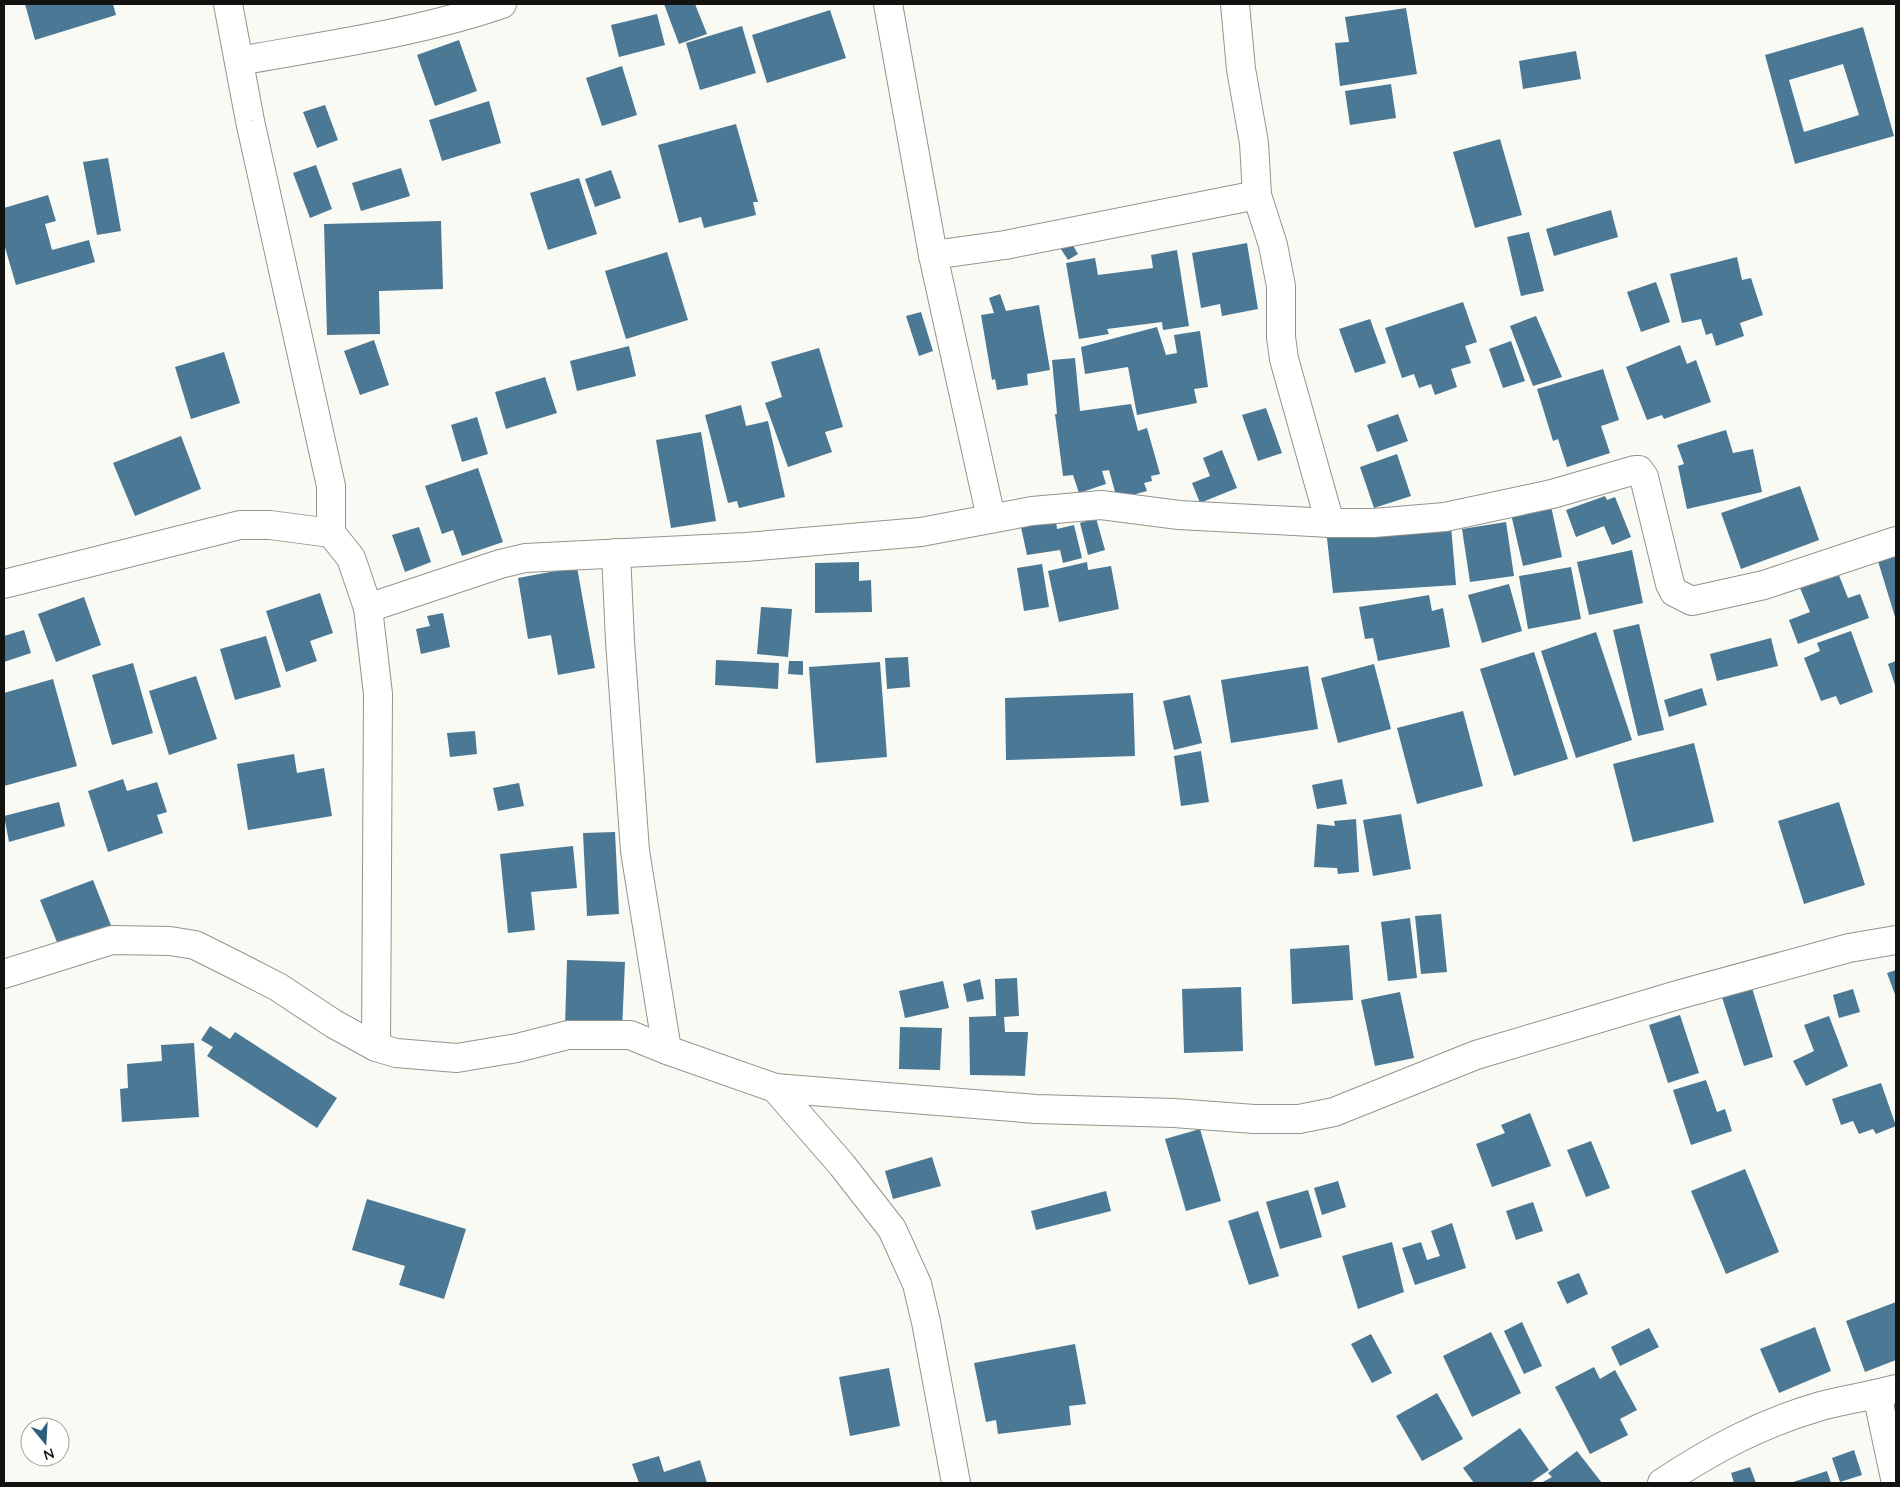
<svg xmlns="http://www.w3.org/2000/svg" width="1900" height="1487" font-family="Quicksand,sans-serif">
  <style>
    .building { fill: #4b7895; fill-rule: evenodd }
    .lines { fill: none; stroke-linecap: round; stroke-linejoin: round }
    .minor-casing { stroke: #93948d; stroke-width: 30 }
    .minor { stroke: #fff; stroke-width: 28 }
  </style>
  <rect width="100%" height="100%" fill="#f9faf3"/>
  <g class="building">
    <path d="M25 4H113L116 15 35 40Z"/>
    <path d="M664 4H695L707 34 679 44Z"/>
    <path d="M1406 8 1417 74 1340 86 1335 43 1349 42 1345 17Z"/>
    <path d="M830 10 846 58 767 83 752 35Z"/>
    <path d="M657 14 665 45 619 57 611 25Z"/>
    <path d="M742 26 756 73 700 90 686 43Z"/>
    <path d="M1863 27 1894 136 1795 164 1765 55ZM1843 64 1859 115 1804 132 1789 80Z"/>
    <path d="M459 40 477 91 435 106 417 55Z"/>
    <path d="M1576 51 1581 79 1523 89 1519 61Z"/>
    <path d="M622 66 637 115 602 126 586 78Z"/>
    <path d="M1391 84 1396 118 1350 125 1345 91Z"/>
    <path d="M489 101 501 143 442 161 429 120Z"/>
    <path d="M325 105 338 140 317 148 303 112Z"/>
    <path d="M736 124 758 202H753L756 215 704 228 701 217 679 223 658 145Z"/>
    <path d="M1500 139 1522 215 1475 228 1453 152Z"/>
    <path d="M108 158 121 231 97 235 83 162Z"/>
    <path d="M316 165 332 209 310 218 293 173Z"/>
    <path d="M401 168 410 196 361 211 352 183Z"/>
    <path d="M611 170 621 198 595 207 585 179Z"/>
    <path d="M579 178 597 234 548 250 530 193Z"/>
    <path d="M48 195 56 221 45 224 52 250 89 240 95 262 16 285 4 244V208Z"/>
    <path d="M1611 210 1618 237 1554 256 1546 229Z"/>
    <path d="M441 221 443 289 379 291 380 334 327 335 324 224Z"/>
    <path d="M1529 232 1544 291 1521 296 1507 237Z"/>
    <path d="M1068 237 1078 254 1068 260 1057 243Z"/>
    <path d="M1247 243 1258 309 1222 316 1220 304 1201 308 1192 253Z"/>
    <path d="M1177 250 1189 326 1163 330 1162 322 1107 329 1109 334 1079 339 1066 263 1095 258 1098 275 1153 268 1151 255Z"/>
    <path d="M667 252 688 320 626 339 605 271Z"/>
    <path d="M1737 257 1742 280 1751 278 1763 315 1740 323 1744 336 1716 346 1712 333 1706 335 1701 319 1682 323 1670 274Z"/>
    <path d="M1656 282 1670 322 1641 332 1627 292Z"/>
    <path d="M1000 294 1006 311 1039 305 1050 370 1027 374 1028 385 997 390 995 379 992 380 981 315 994 313 989 298Z"/>
    <path d="M1463 302 1477 342 1465 346 1471 363 1451 369 1457 387 1435 395 1431 384 1419 388 1414 374 1402 378 1385 328Z"/>
    <path d="M921 312 933 351 919 356 906 316Z"/>
    <path d="M1536 316 1562 377 1533 386 1510 326Z"/>
    <path d="M1370 319 1386 363 1355 373 1339 329Z"/>
    <path d="M1157 327 1166 355 1177 353 1174 335 1200 331 1208 387 1194 389 1197 403 1137 415 1128 367 1085 374 1081 347Z"/>
    <path d="M374 340 389 385 360 395 344 351Z"/>
    <path d="M1511 341 1525 381 1503 388 1489 349Z"/>
    <path d="M1680 345 1687 364 1696 360 1711 402 1664 419 1662 415 1647 420 1626 367Z"/>
    <path d="M629 346 636 376 577 391 570 361Z"/>
    <path d="M819 348 843 427 825 432 832 452 788 467 765 403 782 397 771 362Z"/>
    <path d="M224 352 240 403 191 419 175 367Z"/>
    <path d="M1075 358 1080 411 1131 404 1138 431 1147 428 1160 474 1151 476 1152 481 1144 483 1147 491 1117 499 1109 470 1102 471 1106 484 1079 493 1073 475 1063 476 1055 414H1057L1052 360Z"/>
    <path d="M1603 369 1619 420 1601 426 1610 453 1567 467 1558 439 1553 441 1537 389Z"/>
    <path d="M545 377 557 413 506 429 495 392Z"/>
    <path d="M741 405 746 426 768 421 785 497 739 508 737 501 728 503 705 415Z"/>
    <path d="M1266 408 1282 453 1258 461 1242 415Z"/>
    <path d="M1398 414 1408 441 1377 452 1367 425Z"/>
    <path d="M477 417 488 454 462 462 451 425Z"/>
    <path d="M1726 430 1733 453 1753 449 1762 492 1687 509 1678 466 1684 464 1677 445Z"/>
    <path d="M701 432 716 521 671 528 656 440Z"/>
    <path d="M181 436 201 489 135 516 113 463Z"/>
    <path d="M1222 450 1237 488 1200 503 1192 483 1210 476 1203 458Z"/>
    <path d="M1397 454 1411 496 1374 508 1360 467Z"/>
    <path d="M478 468 503 542 462 556 453 530 442 534 425 486Z"/>
    <path d="M1800 486 1819 540 1741 569 1721 513Z"/>
    <path d="M1605 496 1607 500 1615 497 1631 537 1612 545 1604 526 1576 537 1566 510Z"/>
    <path d="M1551 506 1562 557 1523 566 1511 514Z"/>
    <path d="M1096 518 1105 550 1088 555 1080 523Z"/>
    <path d="M1056 521 1057 529 1074 525 1082 558 1063 563 1060 550 1027 555 1021 527Z"/>
    <path d="M1506 522 1514 576 1470 582 1462 529Z"/>
    <path d="M1451 526 1456 585 1333 593 1327 538Z"/>
    <path d="M419 527 431 562 405 572 392 535Z"/>
    <path d="M1632 550 1643 603 1589 615 1577 562Z"/>
    <path d="M1896 551V620L1877 558Z"/>
    <path d="M859 562V581L871 580 872 612 815 613V563Z"/>
    <path d="M1087 562 1088 570 1111 566 1119 609 1059 622 1048 571Z"/>
    <path d="M1042 564 1049 607 1024 611 1017 568Z"/>
    <path d="M577 567 595 668 558 675 551 635 528 639 518 578Z"/>
    <path d="M1571 567 1581 619 1528 629 1519 576Z"/>
    <path d="M1838 573 1848 598 1860 594 1869 618 1798 644 1789 620 1810 612 1800 588Z"/>
    <path d="M1509 584 1522 631 1482 643 1468 595Z"/>
    <path d="M320 593 333 633 310 641 317 661 286 672 266 611Z"/>
    <path d="M1429 595 1432 611 1443 608 1450 647 1378 661 1373 638 1365 639 1359 607Z"/>
    <path d="M84 597 101 645 56 662 38 614Z"/>
    <path d="M761 607 792 609 788 657 757 654Z"/>
    <path d="M443 613 450 647 421 654 416 629 430 626 427 616Z"/>
    <path d="M1639 624 1664 730 1638 736 1613 630Z"/>
    <path d="M24 630 31 653 4 662V636Z"/>
    <path d="M1851 631 1873 692 1840 705 1836 696 1821 701 1804 658 1820 651 1817 643Z"/>
    <path d="M1596 632 1632 740 1576 758 1541 651Z"/>
    <path d="M266 636 281 687 235 700 220 649Z"/>
    <path d="M1771 638 1778 666 1717 681 1710 654Z"/>
    <path d="M1534 652 1568 759 1514 776 1480 669Z"/>
    <path d="M908 657 910 687 887 689 885 658Z"/>
    <path d="M716 660 779 663 778 689 715 685Z"/>
    <path d="M789 661H803V675L788 674Z"/>
    <path d="M1896 661V688L1888 664Z"/>
    <path d="M880 662 887 757 816 763 809 667Z"/>
    <path d="M133 663 153 733 112 745 92 675Z"/>
    <path d="M1374 664 1391 729 1338 743 1321 678Z"/>
    <path d="M1308 666 1318 729 1231 743 1221 680Z"/>
    <path d="M196 676 217 739 169 755 149 691Z"/>
    <path d="M53 679 77 766 4 786V693Z"/>
    <path d="M1702 688 1707 705 1669 717 1664 700Z"/>
    <path d="M1133 693 1135 756 1006 760 1005 698Z"/>
    <path d="M1190 695 1202 743 1174 750 1163 701Z"/>
    <path d="M1463 711 1483 786 1417 804 1397 728Z"/>
    <path d="M475 731 477 754 450 757 447 733Z"/>
    <path d="M1694 743 1714 822 1633 842 1613 764Z"/>
    <path d="M1201 751 1209 802 1181 806 1174 756Z"/>
    <path d="M294 754 297 773 324 768 332 816 248 830 237 764Z"/>
    <path d="M123 779 127 791 157 782 167 812 157 815 163 833 108 852 88 791Z"/>
    <path d="M1342 779 1347 804 1317 809 1312 785Z"/>
    <path d="M519 783 524 806 498 811 493 788Z"/>
    <path d="M59 802 65 826 9 842 4 816Z"/>
    <path d="M1839 802 1865 885 1804 904 1778 821Z"/>
    <path d="M1401 814 1411 869 1373 876 1363 820Z"/>
    <path d="M1356 819 1359 872 1338 874 1337 868 1314 867 1317 824 1335 826 1334 821Z"/>
    <path d="M615 832 619 914 587 916 583 833Z"/>
    <path d="M573 846 577 888 531 892 535 930 508 933 500 854Z"/>
    <path d="M93 880 114 933 61 952 40 900Z"/>
    <path d="M1441 914 1447 972 1421 974 1415 916Z"/>
    <path d="M1410 918 1417 978 1388 981 1381 922Z"/>
    <path d="M1349 945 1353 1000 1292 1004 1290 949Z"/>
    <path d="M567 960 625 962 622 1030 565 1027Z"/>
    <path d="M1896 970V997L1887 973Z"/>
    <path d="M1017 978 1019 1016 1004 1017 1005 1032H1028L1025 1076 970 1075 969 1017 996 1016 995 979Z"/>
    <path d="M1749 978 1773 1057 1744 1066 1719 988Z"/>
    <path d="M980 979 984 999 967 1002 963 984Z"/>
    <path d="M943 981 949 1008 905 1018 899 991Z"/>
    <path d="M1241 987 1243 1051 1184 1053 1182 989Z"/>
    <path d="M1853 989 1860 1012 1839 1018 1833 995Z"/>
    <path d="M1400 992 1414 1058 1375 1066 1361 1000Z"/>
    <path d="M1680 1015 1699 1073 1668 1083 1649 1025Z"/>
    <path d="M1829 1016 1848 1066 1806 1086 1793 1061 1814 1051 1804 1025Z"/>
    <path d="M210 1026 230 1039 235 1032 337 1098 317 1128 207 1056 213 1047 201 1040Z"/>
    <path d="M900 1027 942 1028 940 1070 899 1069Z"/>
    <path d="M194 1043 199 1117 122 1122 120 1089 128 1088 127 1064 162 1061 161 1045Z"/>
    <path d="M1706 1080 1717 1112 1725 1109 1732 1131 1691 1145 1673 1090Z"/>
    <path d="M1881 1083 1896 1126 1876 1134 1873 1129 1859 1134 1853 1121 1841 1125 1832 1099Z"/>
    <path d="M1530 1113 1551 1166 1492 1187 1476 1144 1505 1133 1501 1125Z"/>
    <path d="M1200 1129 1221 1201 1186 1211 1165 1139Z"/>
    <path d="M1591 1141 1610 1188 1586 1197 1567 1150Z"/>
    <path d="M932 1157 941 1186 893 1199 885 1171Z"/>
    <path d="M1745 1169 1779 1252 1726 1274 1691 1191Z"/>
    <path d="M1338 1181 1346 1207 1322 1215 1314 1188Z"/>
    <path d="M1308 1190 1322 1237 1280 1249 1266 1202Z"/>
    <path d="M1106 1191 1111 1211 1036 1230 1031 1211Z"/>
    <path d="M367 1199 466 1229 444 1299 399 1285 405 1266 352 1250Z"/>
    <path d="M1533 1202 1543 1231 1516 1240 1506 1211Z"/>
    <path d="M1258 1211 1279 1276 1249 1285 1228 1221Z"/>
    <path d="M1452 1223 1466 1268 1415 1285 1402 1248 1421 1242 1427 1260 1440 1256 1431 1231Z"/>
    <path d="M1392 1242 1404 1292 1358 1309 1342 1256Z"/>
    <path d="M1579 1273 1588 1294 1567 1304 1557 1282Z"/>
    <path d="M1896 1302V1360L1865 1372 1846 1321Z"/>
    <path d="M1522 1322 1542 1366 1524 1374 1504 1331Z"/>
    <path d="M1815 1327 1831 1371 1779 1393 1760 1349Z"/>
    <path d="M1649 1328 1659 1347 1620 1366 1611 1347Z"/>
    <path d="M1491 1332 1521 1393 1472 1417 1443 1356Z"/>
    <path d="M1371 1334 1392 1373 1372 1383 1351 1344Z"/>
    <path d="M1075 1344 1086 1404 1069 1406 1071 1425 998 1434 996 1420 986 1422 974 1363Z"/>
    <path d="M1594 1367 1600 1379 1615 1370 1637 1410 1620 1419 1628 1435 1590 1454 1555 1387Z"/>
    <path d="M889 1368 900 1426 850 1436 839 1377Z"/>
    <path d="M1437 1393 1463 1439 1422 1461 1396 1416Z"/>
    <path d="M1520 1428 1549 1470 1530 1483H1474L1463 1468Z"/>
    <path d="M1854 1450 1862 1475 1840 1482 1832 1458Z"/>
    <path d="M1577 1451 1602 1483H1541L1552 1477 1548 1473Z"/>
    <path d="M659 1456 664 1472 700 1460 707 1483H639L632 1464Z"/>
    <path d="M1750 1467 1756 1483H1734L1731 1473Z"/>
    <path d="M1827 1471 1831 1483H1790Z"/>
  </g>
  <g class="lines">
    <g class="minor-casing">
      <g id="minor">
        <path d="M228 4 250 121 331 486V533"/>
        <path d="M888 4 933 255 991 518"/>
        <path d="M1235 4 1241 69 1254 143 1257 195 1273 245 1281 286V337L1284 359 1330 523"/>
        <path d="M239 61C327 45 417 33 502 4"/>
        <path d="M933 255 1005 245 1257 195"/>
        <path d="M616 553 620 641 635 851 667 1050"/>
        <path d="M4 584 240 525H270L331 533 351 558 368 608 378 694 376 1047"/>
        <path d="M368 608 500 564 525 558 746 547 921 532 1032 511 1101 505 1179 515 1330 523H1373L1445 517 1552 494 1635 470H1639L1644 477 1670 584 1674 592 1692 601 1764 585 1896 541"/>
        <path d="M4 974 112 940 170 941 195 945 239 967 278 987 334 1024 376 1047 396 1053 457 1058 517 1048 568 1035H630L667 1050 775 1088 842 1165 892 1229 917 1284 926 1322 956 1483"/>
        <path d="M775 1088 1036 1109 1174 1113 1254 1119H1299L1334 1112 1476 1055 1681 994 1849 948 1896 940"/>
        <path d="M1877 1394 1896 1483"/>
        <path d="M1662 1483C1713 1449 1762 1423 1821 1406 1846 1399 1872 1396 1896 1389"/>
      </g>
    </g>
    <use href="#minor" class="minor"/>
  </g>
  <rect width="1900" height="1487" fill="none" stroke="#121210" stroke-width="10"/>
  <g transform="translate(45 1442) rotate(162)"><circle r="24" fill="#fffffe" stroke="#a0a09f"/>
  <path d="M0-4L9 19L0 12L-9 19Z" fill="#2e5e7c"/>
  <text y="-8" font-size="14" font-weight="bold" text-anchor="middle" fill="#121210">N</text>
  </g>
</svg>
